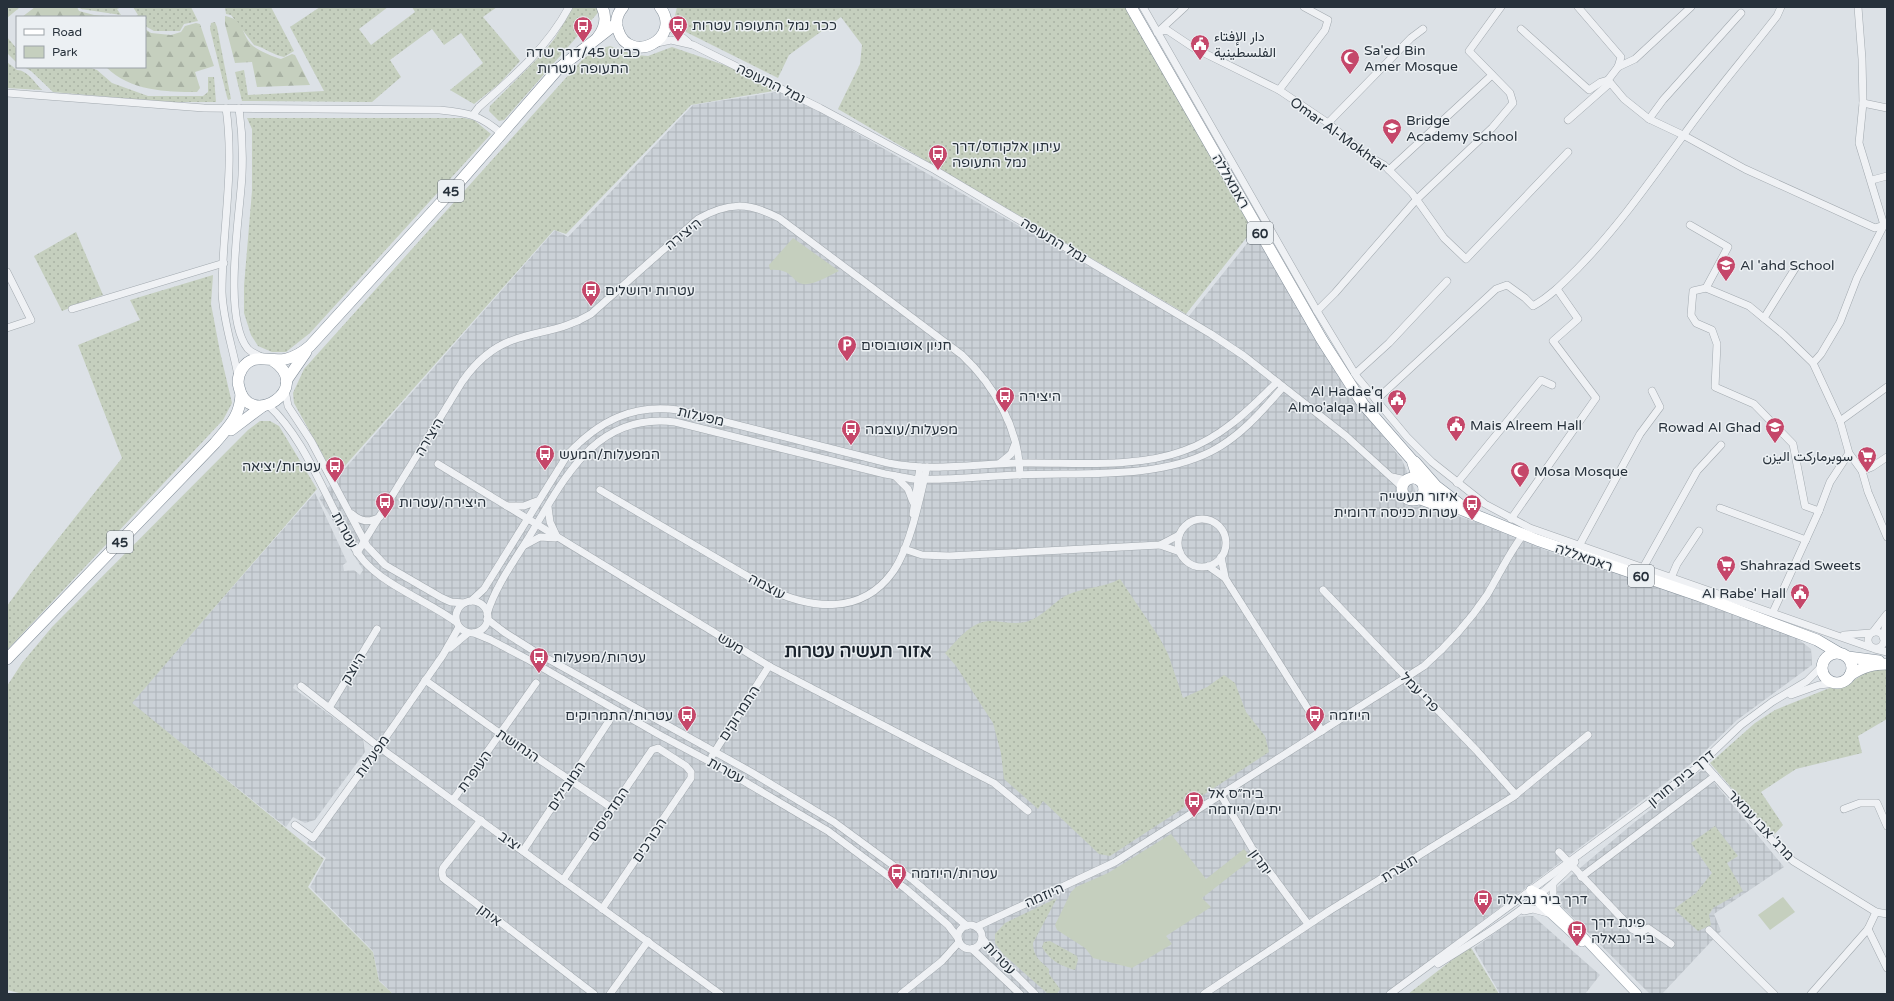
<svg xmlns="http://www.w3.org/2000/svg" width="1894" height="1001" font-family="'Varela Round',Vazirmatn,Heebo,sans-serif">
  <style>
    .industrial { fill: url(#industrial-grid) }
    .grass { fill: url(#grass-dots) }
    .forest { fill: url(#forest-firs) }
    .park { fill: #c5cfbe }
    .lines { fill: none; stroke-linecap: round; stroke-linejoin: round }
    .minor-casing { stroke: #a2a9af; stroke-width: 8 }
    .major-casing { stroke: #9da7b0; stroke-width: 10 }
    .highway-casing { stroke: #85909b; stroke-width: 12 }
    .minor { stroke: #eff1f4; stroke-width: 7 }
    .major { stroke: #fff; stroke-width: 9 }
    .highway { stroke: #fff; stroke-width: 11 }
    .labels { text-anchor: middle; stroke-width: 3; stroke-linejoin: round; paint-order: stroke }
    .shield { fill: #ecf0f3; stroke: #626a72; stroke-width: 1 }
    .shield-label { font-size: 13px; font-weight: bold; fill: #27313b }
    .poi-label { font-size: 14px; fill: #27313b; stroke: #ecf0f3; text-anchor: start }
    .street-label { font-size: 14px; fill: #27313b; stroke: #ecf0f3 }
    .district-label { font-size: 18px; font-weight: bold; fill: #19222c; stroke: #ecf0f3 }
  </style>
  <defs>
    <pattern id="industrial-grid" width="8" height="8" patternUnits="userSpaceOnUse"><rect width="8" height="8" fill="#cbd1d7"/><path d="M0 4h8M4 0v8" fill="none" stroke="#aeb4b9"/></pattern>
    <pattern id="grass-dots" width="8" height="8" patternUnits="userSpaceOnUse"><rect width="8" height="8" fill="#c5cfbe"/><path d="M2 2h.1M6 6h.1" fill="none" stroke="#a9b2a4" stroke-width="1.8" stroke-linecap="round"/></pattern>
    <pattern id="forest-firs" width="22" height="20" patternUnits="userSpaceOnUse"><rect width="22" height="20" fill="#c5cfbe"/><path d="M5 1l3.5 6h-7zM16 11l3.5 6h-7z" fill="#a9b2a4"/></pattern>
  </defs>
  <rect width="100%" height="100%" fill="#dce1e6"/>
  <g class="industrial">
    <path d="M783 91 1185 321 1257 231 1362 410 1402 460 1421 504 1476 522 1545 550 1707 602 1790 633 1811 649 1812 665 1737 720 1696 760 1385 994H393L379 980 373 951 310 887 326 858 307 843 377 748 295 684 293 688 363 739 365 752 315 820 305 823 293 817 286 827 131 703 315 493 347 562 343 565 344 571 354 570 360 575 363 570 319 498 555 230 568 237 693 105Z"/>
    <path d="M1703 769 1784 867 1714 914 1721 931 1662 994H1650L1558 903 1554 893 1555 889 1636 821Z"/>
    <path d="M1533 916 1600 975 1585 994H1500L1474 948 1517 917Z"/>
  </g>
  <g class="grass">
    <path d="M7 7H18L19 8 7 18Z"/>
    <path d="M79 7H122L117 9 121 15 81 9Z"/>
    <path d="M133 7H191L198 21 184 24 180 31H154L145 26V17H134L138 15Z"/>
    <path d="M225 7H271L294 51 284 57C273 55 265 48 254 45L231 15 226 14Z"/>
    <path d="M320 7H388L359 29 371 45 415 12 412 7H497L483 17 520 61 499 84 474 104 450 90 483 63 461 33 444 45 432 29 390 60 401 77 372 102 242 101 235 72 244 70 248 95 324 91 290 27Z"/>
    <path d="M573 7H603L504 120 499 121 489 111 490 106 544 52 555 38Z"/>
    <path d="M677 7H1125L1255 227 1186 314 838 109 860 64 862 45 841 17 789 55 778 78 680 29 674 20Z"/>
    <path d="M215 22 217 27 231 99 228 100 227 97 210 29 211 23Z"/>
    <path d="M7 37 17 49V63L7 53Z"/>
    <path d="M610 46 636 55 648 56 672 47 736 69 779 90 691 105 566 234 554 230 335 477 294 403 293 393 304 369 582 60 595 50Z"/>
    <path d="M7 62 17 70C27 70 35 83 42 90L7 88Z"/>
    <path d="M24 67H89L97 70 112 83 148 96H203L208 92V77H214L216 102H167L53 92 31 71Z"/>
    <path d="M247 118H464L474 120 491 134 310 333 286 352H272L258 346 251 335 244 313V286L252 191V129Z"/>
    <path d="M76 232 103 295 62 311 34 256Z"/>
    <path d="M213 275 211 304 220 352 232 403 223 420 7 650V606L31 573 122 458 78 345 140 320 130 300Z"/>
    <path d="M260 421H270L279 426 317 489 132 703 324 859 308 887 373 952 379 981 393 994H23L7 990V686L22 663 52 627 248 430Z"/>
    <path d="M1120 579 1159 637 1168 654 1183 698 1207 687 1224 675 1235 683 1246 712 1265 736 1269 752 1110 856 1099 854 1043 801 1038 809 1004 779 1001 753 993 723 956 666 945 653C957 641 970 622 989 621 1001 621 1013 625 1025 622 1042 618 1052 603 1067 595 1084 587 1103 588 1120 579Z"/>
    <path d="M1882 669 1887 670V719L1858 736 1862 753 1796 769 1761 792 1783 825 1773 836 1710 763 1755 723 1775 710 1832 687 1848 684 1868 671Z"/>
    <path d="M1715 826 1738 856 1727 863 1743 891 1713 908 1709 915 1711 925 1698 931 1674 909 1696 893 1712 873 1691 843Z"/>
    <path d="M1057 898 1033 943C1033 956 1040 961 1049 969V974L1060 989 1057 994H1048L1003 954 995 943V934L1005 923Z"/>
    <path d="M1050 941 1077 956 1078 960 1075 970C1061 966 1049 960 1042 947L1044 942Z"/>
    <path d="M1470 946 1499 994H1408Z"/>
  </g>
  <g class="forest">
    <path d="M35 7H77L79 11 94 15 116 17H22Z"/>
    <path d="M225 16C244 19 241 34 252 45 257 50 274 57 281 59L292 54 295 55 310 85 257 87 252 62 235 63 225 24Z"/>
    <path d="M196 23 200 24 214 66 195 72 200 88 197 92C166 92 130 91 106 67H145V29L151 33 171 35 181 32 185 26Z"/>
  </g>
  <g class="park">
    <path d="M793 238 839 271C831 275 812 286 803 284 792 283 793 268 770 270L769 265Z"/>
    <path d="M1171 834 1206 879 1244 849 1252 859 1202 898 1211 907 1166 936 1172 944 1132 968 1093 958 1085 948 1057 930 1055 925 1071 892 1076 887 1108 873Z"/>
    <path d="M1783 897 1795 912 1770 930 1758 915Z"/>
  </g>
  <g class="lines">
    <g class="minor-casing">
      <g id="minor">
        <path d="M1143 7 1317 311 1357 377 1407 437 1432 462 1485 504 1530 528 1872 648"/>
        <path d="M1578 7 1621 57 1618 67 1608 80 1624 99 1649 119 1683 135 1745 169 1875 228 1884 225 1887 226"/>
        <path d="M666 21 671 28 688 42"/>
        <path d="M1521 29 1589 90 1601 82 1608 80"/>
        <path d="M1159 31 1185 7"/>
        <path d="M1157 32 1167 30 1194 48 1279 90 1328 123 1366 155 1384 165 1412 193 1444 238 1466 259 1568 152"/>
        <path d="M657 43 671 40 693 45 820 108 935 170 1211 334 1244 356 1346 436 1402 487"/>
        <path d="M1618 67 1635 59 1691 7"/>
        <path d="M1279 90 1325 30 1328 20 1304 7"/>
        <path d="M7 93 204 108 439 110C468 113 479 114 502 134"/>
        <path d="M1863 103 1887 108"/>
        <path d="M226 108C235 170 222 230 222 292 223 321 233 348 238 376"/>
        <path d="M239 108C242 130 243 153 242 175 240 216 222 317 248 349 252 353 258 355 264 358"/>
        <path d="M473 115 479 107C512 78 548 47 569 7"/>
        <path d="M1649 119 1663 100 1741 13"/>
        <path d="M1568 120 1610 83"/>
        <path d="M1328 123 1411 38 1423 29"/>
        <path d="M1389 170 1492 75"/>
        <path d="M1872 180 1887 176"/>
        <path d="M1690 225 1728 247 1706 288"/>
        <path d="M7 272 31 320 7 328"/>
        <path d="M72 309 224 263"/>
        <path d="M1317 311 1335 293 1416 200 1492 128 1513 103 1510 93 1469 51 1501 7"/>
        <path d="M1764 318 1796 267"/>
        <path d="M1813 363 1821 354 1840 322 1857 278 1884 225 1859 143 1863 103 1862 59 1858 7"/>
        <path d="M1355 374 1389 343 1447 281"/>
        <path d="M285 390 288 406 311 441 367 546 385 565 442 598 451 602 464 603"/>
        <path d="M1376 400 1496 289 1507 285 1525 298 1533 306C1551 296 1564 282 1579 267 1618 227 1650 181 1683 136 1712 95 1746 56 1777 16L1781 7"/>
        <path d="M268 405C301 435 319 482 340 521 347 534 353 548 363 560 385 586 428 601 456 622"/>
        <path d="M1840 421 1887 387"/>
        <path d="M1849 453 1830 482 1819 511 1805 506 1793 444 1754 404 1715 387 1717 344 1712 330 1696 323 1691 315 1693 291 1706 288 1749 306 1783 334 1813 363 1840 421 1849 453 1862 471 1868 492 1887 537"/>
        <path d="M1000 463 1011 454 1015 444"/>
        <path d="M438 464 769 666 994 783 1028 811"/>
        <path d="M1862 471 1872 467 1887 457"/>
        <path d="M895 476 908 489 913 502"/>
        <path d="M1392 477 1406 480"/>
        <path d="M1457 483 1541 380 1552 385"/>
        <path d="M600 490 771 590C812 609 861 615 892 573 910 549 920 497 927 467"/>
        <path d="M507 506H524L537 501"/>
        <path d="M548 507 550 522 557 537"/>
        <path d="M1720 508 1806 540"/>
        <path d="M352 514C361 522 369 523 380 517"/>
        <path d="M913 514 920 467"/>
        <path d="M1511 519 1596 398 1553 341 1578 319 1557 289"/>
        <circle cx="1202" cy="543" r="24"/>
        <path d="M525 545 540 537 555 538"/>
        <path d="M1160 545 1180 552"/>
        <path d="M1579 546 1640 434 1660 407 1652 391"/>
        <path d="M904 549 922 555 949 556 1160 545 1179 535"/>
        <path d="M357 553 462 382C475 363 490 348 513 340 541 330 563 331 591 314L698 219C728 202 748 202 779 218L962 355C995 386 1019 429 1020 475"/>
        <path d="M1221 557 1225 577"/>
        <path d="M1208 566 1225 578 1322 731"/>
        <path d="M1643 568 1697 471 1721 445"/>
        <path d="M1671 578 1677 564 1699 531"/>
        <path d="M1323 590 1477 751 1516 795"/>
        <path d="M471 601 484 589 568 454C599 421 632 404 678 410L888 463C931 472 976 464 1020 463 1072 462 1134 469 1183 451 1221 438 1249 410 1277 382"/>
        <circle cx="472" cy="617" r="16"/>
        <path d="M1773 612 1819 511"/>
        <path d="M487 614C495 587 514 561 529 537 564 479 595 412 675 422L885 474 913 479C947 481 984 476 1018 475 1080 472 1156 480 1212 451 1241 436 1262 411 1283 387"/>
        <path d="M487 619 504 632 534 651 751 772 834 822 913 880 967 926"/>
        <circle cx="1876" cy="640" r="8"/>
        <path d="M1873 632 1887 614"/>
        <path d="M474 633 491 640 529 660 658 734 718 766 828 831 906 889 948 925 958 938"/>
        <path d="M1844 635 1871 633"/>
        <path d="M1883 637 1887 620"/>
        <path d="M450 648 468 633"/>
        <path d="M1875 649 1887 652"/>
        <path d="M425 680 501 734 612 808"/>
        <path d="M301 686 379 747 720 994"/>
        <path d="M1791 695 1819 685 1837 683"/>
        <path d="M329 708 377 629"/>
        <path d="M712 756 769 666"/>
        <path d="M1703 763 1781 850 1793 861 1876 912 1887 914"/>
        <path d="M1221 795 1252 848 1308 924"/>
        <path d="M453 800 536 683"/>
        <path d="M1844 809 1860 803H1877L1887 826"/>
        <path d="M481 820 443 868 442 872 443 878 594 994"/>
        <path d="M295 825 313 838 379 747 443 655 459 627"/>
        <path d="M523 851 609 721"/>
        <path d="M1559 852 1632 929 1640 933 1648 928 1671 944"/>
        <path d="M1581 877 1715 776"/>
        <path d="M563 880 652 750 658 748 686 766 691 772V778L602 909"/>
        <path d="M1553 885V900L1557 908"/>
        <path d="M1524 911 1533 909 1548 913"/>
        <circle cx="970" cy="937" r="12"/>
        <path d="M976 927 1115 862 1424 666C1448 645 1469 622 1487 595 1499 575 1509 553 1523 535"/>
        <path d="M1868 929 1887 968"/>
        <path d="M1709 930 1774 994"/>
        <path d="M982 938 993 952 1035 994"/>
        <path d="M972 949 1020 994"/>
        <path d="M1438 964C1487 934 1535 904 1575 862"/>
        <path d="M610 994 648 941"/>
        <path d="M901 994 942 961 959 942"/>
        <path d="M1204 994 1329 911 1513 797 1588 735"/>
        <path d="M1390 994 1695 769 1741 725 1772 702 1807 681 1822 666"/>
        <path d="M1811 994 1868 929 1876 912"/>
      </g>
    </g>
    <g class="major-casing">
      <g id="major">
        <path d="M1531 890 1542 895 1570 923 1637 994"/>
        <path d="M1531 890 1536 900 1582 942"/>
      </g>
    </g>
    <g class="highway-casing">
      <g id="highway">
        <path d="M623 7C617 14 615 22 618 30 629 66 684 39 660 7"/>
        <path d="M1131 7 1322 340 1363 404 1412 460 1418 479"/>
        <path d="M598 37C605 28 607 17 602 7"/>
        <path d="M272 360C316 388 248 431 239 387 237 381 239 374 242 369 253 351 270 363 286 359 295 357 303 352 310 346L456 186 558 69 617 23"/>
        <path d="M286 381 306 352"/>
        <path d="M231 430 263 406"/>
        <path d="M1415 462 1436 486 1462 506"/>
        <circle cx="1413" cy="489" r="11"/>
        <path d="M1424 488 1443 502 1537 540 1700 596 1817 640 1839 653"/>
        <path d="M1418 498 1445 508"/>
        <circle cx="1837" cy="668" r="15"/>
        <path d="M1848 657 1879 661"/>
        <path d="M7 659 215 443C229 426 240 417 241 394"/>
        <path d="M1850 675C1863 667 1872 664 1887 664"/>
      </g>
    </g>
    <use href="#minor" class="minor"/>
    <use href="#major" class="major"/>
    <use href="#highway" class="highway"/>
  </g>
  <defs>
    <g id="bus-pin" transform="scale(1)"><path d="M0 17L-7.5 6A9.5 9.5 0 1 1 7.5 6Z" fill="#c5476a" stroke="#ecf0f3"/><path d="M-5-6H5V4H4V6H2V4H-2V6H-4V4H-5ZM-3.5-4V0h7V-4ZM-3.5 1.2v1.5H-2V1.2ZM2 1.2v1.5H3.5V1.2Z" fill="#fff"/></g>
    <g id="civic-pin" transform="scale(1)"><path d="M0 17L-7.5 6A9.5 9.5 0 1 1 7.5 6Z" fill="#c5476a" stroke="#ecf0f3"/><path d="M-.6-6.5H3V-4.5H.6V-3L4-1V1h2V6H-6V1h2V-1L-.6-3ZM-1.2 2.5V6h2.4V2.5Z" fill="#fff"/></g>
    <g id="mosque-pin" transform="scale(1)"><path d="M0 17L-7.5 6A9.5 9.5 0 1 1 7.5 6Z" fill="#c5476a" stroke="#ecf0f3"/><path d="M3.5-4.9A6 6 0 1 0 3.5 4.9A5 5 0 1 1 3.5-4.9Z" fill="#fff"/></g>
    <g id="school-pin" transform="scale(1)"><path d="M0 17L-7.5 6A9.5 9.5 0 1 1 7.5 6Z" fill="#c5476a" stroke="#ecf0f3"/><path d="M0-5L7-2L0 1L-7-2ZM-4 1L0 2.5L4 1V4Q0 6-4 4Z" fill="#fff"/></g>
    <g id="parking-pin" transform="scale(1)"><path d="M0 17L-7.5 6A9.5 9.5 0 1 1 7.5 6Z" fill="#c5476a" stroke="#ecf0f3"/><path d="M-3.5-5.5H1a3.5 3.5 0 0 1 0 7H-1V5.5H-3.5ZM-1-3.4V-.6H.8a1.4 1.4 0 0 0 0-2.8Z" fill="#fff"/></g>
    <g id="supermarket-pin" transform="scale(1)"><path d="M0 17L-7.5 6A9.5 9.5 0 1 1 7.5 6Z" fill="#c5476a" stroke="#ecf0f3"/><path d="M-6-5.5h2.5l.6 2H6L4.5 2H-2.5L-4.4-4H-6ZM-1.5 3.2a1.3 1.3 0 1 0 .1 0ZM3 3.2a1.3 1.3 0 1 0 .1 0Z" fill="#fff"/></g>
  </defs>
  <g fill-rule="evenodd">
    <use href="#bus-pin" x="678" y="25"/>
    <use href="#bus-pin" x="583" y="26"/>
    <use href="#civic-pin" x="1200" y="44"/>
    <use href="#mosque-pin" x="1350" y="58"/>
    <use href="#school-pin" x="1392" y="128"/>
    <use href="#bus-pin" x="938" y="154"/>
    <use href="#school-pin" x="1726" y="265"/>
    <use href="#bus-pin" x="591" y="290"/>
    <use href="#parking-pin" x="847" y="345"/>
    <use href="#bus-pin" x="1005" y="396"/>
    <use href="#civic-pin" x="1397" y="399"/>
    <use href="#civic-pin" x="1456" y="425"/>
    <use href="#school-pin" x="1775" y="427"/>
    <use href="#bus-pin" x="851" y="429"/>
    <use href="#bus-pin" x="545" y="454"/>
    <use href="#supermarket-pin" x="1867" y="456"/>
    <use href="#bus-pin" x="335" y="466"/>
    <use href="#mosque-pin" x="1520" y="471"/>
    <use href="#bus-pin" x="385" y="502"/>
    <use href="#bus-pin" x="1472" y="504"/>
    <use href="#supermarket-pin" x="1726" y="565"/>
    <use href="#civic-pin" x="1800" y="593"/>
    <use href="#bus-pin" x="539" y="657"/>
    <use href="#bus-pin" x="687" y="715"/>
    <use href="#bus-pin" x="1315" y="715"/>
    <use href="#bus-pin" x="1194" y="801"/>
    <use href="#bus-pin" x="897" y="873"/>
    <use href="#bus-pin" x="1483" y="899"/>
    <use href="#bus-pin" x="1577" y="930"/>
  </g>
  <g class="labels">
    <g class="shield">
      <rect x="438" y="180" width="26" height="22" rx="3"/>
      <rect x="1247" y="222" width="26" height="22" rx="3"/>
      <rect x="107" y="531" width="26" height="22" rx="3"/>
      <rect x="1628" y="565" width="26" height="22" rx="3"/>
    </g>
    <g class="shield-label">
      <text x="451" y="196">45</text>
      <text x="1260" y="238">60</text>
      <text x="120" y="547">45</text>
      <text x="1641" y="581">60</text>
    </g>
    <g class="poi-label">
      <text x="692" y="30">ככר נמל התעופה עטרות</text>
      <text x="1214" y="41">دار الإفتاء<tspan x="1214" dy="16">الفلسطينية</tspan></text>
      <text x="1364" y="55">Sa'ed Bin<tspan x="1364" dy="16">Amer Mosque</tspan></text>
      <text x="583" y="57" text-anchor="middle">כביש 45/דרך שדה<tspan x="583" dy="16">התעופה עטרות</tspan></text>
      <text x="1406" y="125">Bridge<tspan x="1406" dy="16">Academy School</tspan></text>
      <text x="952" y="151">עיתון אלקודס/דרך<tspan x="952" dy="16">נמל התעופה</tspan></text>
      <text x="1740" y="270">Al 'ahd School</text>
      <text x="605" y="295">עטרות ירושלים</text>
      <text x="861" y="350">חניון אוטובוסים</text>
      <text x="1383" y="396" text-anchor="end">Al Hadae'q<tspan x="1383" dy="16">Almo'alqa Hall</tspan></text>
      <text x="1019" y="401">היצירה</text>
      <text x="1470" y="430">Mais Alreem Hall</text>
      <text x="1761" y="432" text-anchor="end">Rowad Al Ghad</text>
      <text x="865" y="434">מפעלות/עוצמה</text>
      <text x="559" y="459">המפעלות/המעש</text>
      <text x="1853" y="461" text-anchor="end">سوبرماركت اليزن</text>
      <text x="321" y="471" text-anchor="end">עטרות/יציאה</text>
      <text x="1534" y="476">Mosa Mosque</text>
      <text x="1458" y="501" text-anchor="end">איזור תעשייה<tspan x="1458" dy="16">עטרות כניסה דרומית</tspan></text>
      <text x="399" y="507">היצירה/עטרות</text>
      <text x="1740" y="570">Shahrazad Sweets</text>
      <text x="1786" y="598" text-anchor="end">Al Rabe' Hall</text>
      <text x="553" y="662">עטרות/מפעלות</text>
      <text x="673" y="720" text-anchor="end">עטרות/התמרוקים</text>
      <text x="1329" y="720">היוזמה</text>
      <text x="1208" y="798">ביה״ס אל<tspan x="1208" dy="16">יתים/היוזמה</tspan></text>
      <text x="911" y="878">עטרות/היוזמה</text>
      <text x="1497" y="904">דרך ביר נבאלה</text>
      <text x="1591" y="927">פינת דרך<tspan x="1591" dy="16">ביר נבאלה</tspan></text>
    </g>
    <g class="street-label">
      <text transform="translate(771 83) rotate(26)" y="5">נמל התעופה</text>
      <text transform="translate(1339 134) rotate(36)" y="5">Omar Al-Mokhtar</text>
      <text transform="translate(1231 181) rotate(60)" y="5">ראמאללה</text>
      <text transform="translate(683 234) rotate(-39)" y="5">היצירה</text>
      <text transform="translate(1054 240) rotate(31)" y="5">נמל התעופה</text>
      <text transform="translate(701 416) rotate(13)" y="5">מפעלות</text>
      <text transform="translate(429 437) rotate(-59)" y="5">היצירה</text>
      <text transform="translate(345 530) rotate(62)" y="5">עטרות</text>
      <text transform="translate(1584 557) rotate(19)" y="5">ראמאללה</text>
      <text transform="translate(767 586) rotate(28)" y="5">עוצמה</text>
      <text transform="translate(731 643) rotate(31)" y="5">מעש</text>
      <text transform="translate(353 668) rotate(-59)" y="5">היוצק</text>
      <text transform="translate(1420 692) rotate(46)" y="5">פרי עמל</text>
      <text transform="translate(739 713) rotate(-57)" y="5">התמרוקים</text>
      <text transform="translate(518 745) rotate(34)" y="5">הנחושת</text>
      <text transform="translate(372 756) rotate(-54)" y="5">מפעלות</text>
      <text transform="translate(726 770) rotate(29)" y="5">עטרות</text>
      <text transform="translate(474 771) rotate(-54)" y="5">העופרת</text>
      <text transform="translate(1681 778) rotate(-39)" y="5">דרך בית חורון</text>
      <text transform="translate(566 786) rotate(-56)" y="5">המובילים</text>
      <text transform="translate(608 814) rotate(-56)" y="5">המדפיסים</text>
      <text transform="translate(1761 825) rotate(47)" y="5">מרג' אבו עמאר</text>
      <text transform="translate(649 840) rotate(-56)" y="5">הכורכים</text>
      <text transform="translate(510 841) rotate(36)" y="5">יציב</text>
      <text transform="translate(1261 862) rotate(55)" y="5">יתרון</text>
      <text transform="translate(1399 868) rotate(-32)" y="5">תוצרת</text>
      <text transform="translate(1044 895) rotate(-24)" y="5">היוזמה</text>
      <text transform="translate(490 915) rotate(37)" y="5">איתן</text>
      <text transform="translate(1000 958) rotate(47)" y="5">עטרות</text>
    </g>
    <g class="district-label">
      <text x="858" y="657">אזור תעשיה עטרות</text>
    </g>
  </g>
  <rect width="1894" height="1001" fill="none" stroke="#27313b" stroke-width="16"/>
  <rect x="16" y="16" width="130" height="52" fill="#ecf0f3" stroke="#9da4a9"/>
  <rect x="24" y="29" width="20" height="6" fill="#ffffff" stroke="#9da4a9"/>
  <text x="52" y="36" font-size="12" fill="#27313b">Road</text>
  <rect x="24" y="46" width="20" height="12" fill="#c5cfbe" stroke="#9da4a9"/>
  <text x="52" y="56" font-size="12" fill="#27313b">Park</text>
</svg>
